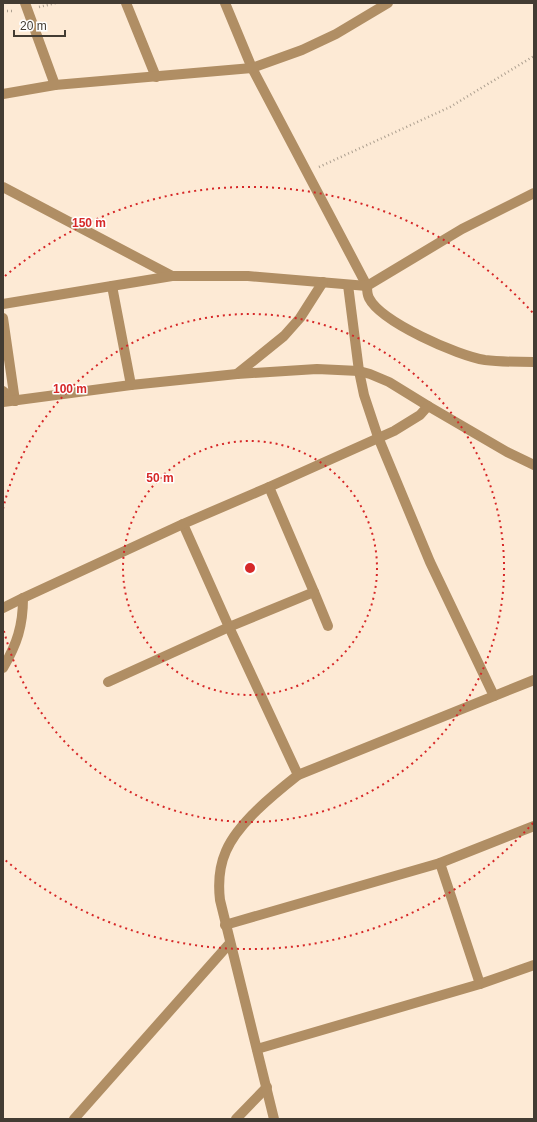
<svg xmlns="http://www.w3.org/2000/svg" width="537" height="1122" font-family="Arial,sans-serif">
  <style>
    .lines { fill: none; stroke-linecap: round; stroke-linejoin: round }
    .path { stroke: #ac9f8f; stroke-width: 2.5; stroke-dasharray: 1 3; stroke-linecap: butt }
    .minor { stroke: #b08e64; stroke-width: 10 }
    .ring { fill: none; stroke: #d62828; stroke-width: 2; stroke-dasharray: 2 4 }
    .centre { fill: #d62828; stroke: #fff; stroke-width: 2 }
    .ring-label { font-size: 12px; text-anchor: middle; font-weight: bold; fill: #d62828; stroke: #fff; stroke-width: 3; stroke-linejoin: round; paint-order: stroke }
  </style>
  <rect width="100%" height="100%" fill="#fdead5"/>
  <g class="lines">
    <g class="path">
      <path d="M39 7 56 3"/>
      <path d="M3 11H14"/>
      <path d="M319 167 450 107 534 56"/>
    </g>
    <g class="minor">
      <path d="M25 3 55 85"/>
      <path d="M126 3 156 77"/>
      <path d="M225 3 252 68 367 286C367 290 367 294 369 298 381 322 458 356 485 360 501 362 518 362 534 362"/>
      <path d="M3 94 55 85 252 68 302 50 336 34 388 3"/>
      <path d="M3 187 172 276"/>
      <path d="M348 285 359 371 364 395 378 437 430 562 494 696"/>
      <path d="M112 286 131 385"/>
      <path d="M3 304 172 276H248L367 286 462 229 534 193"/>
      <path d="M3 318 15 401"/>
      <path d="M237 374 284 336 300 318 323 282"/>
      <path d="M3 391 15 401"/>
      <path d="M3 402 131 385 237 374 317 369 359 371 370 374 389 382 428 406 507 452 534 465"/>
      <path d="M183 524 229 627 298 775"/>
      <path d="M314 592 328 626"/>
      <path d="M3 608 23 598 183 524 269 487 394 431 420 415 428 406"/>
      <path d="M3 668C17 644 23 626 23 598"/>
      <path d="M108 682 229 627 314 592 269 487"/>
      <path d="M440 863 480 984"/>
      <path d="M225 925 440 863 534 826"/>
      <path d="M257 1049 480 984 534 965"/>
      <path d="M74 1119 230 943"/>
      <path d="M236 1119 267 1087"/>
      <path d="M274 1119 220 900C218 883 219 867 226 851 238 823 274 794 298 775L534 680"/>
    </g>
  </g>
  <g class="ring">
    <circle cx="250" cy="568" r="127"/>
    <path d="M3 509A254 254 0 1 1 3 627"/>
    <path d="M533 823A381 381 0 0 1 5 860M5 276A381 381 0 0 1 533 313"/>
  </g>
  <circle cx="250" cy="568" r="6" class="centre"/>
  <g class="ring-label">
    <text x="89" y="227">150 m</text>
    <text x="70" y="393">100 m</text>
    <text x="160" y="482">50 m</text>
  </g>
  <rect width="537" height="1122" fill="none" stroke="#433c33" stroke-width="8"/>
  <path d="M14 30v6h51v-6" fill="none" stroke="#433c33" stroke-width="2"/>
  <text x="20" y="30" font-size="12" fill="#433c33" stroke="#ffffff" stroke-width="3" paint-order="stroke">20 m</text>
</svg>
